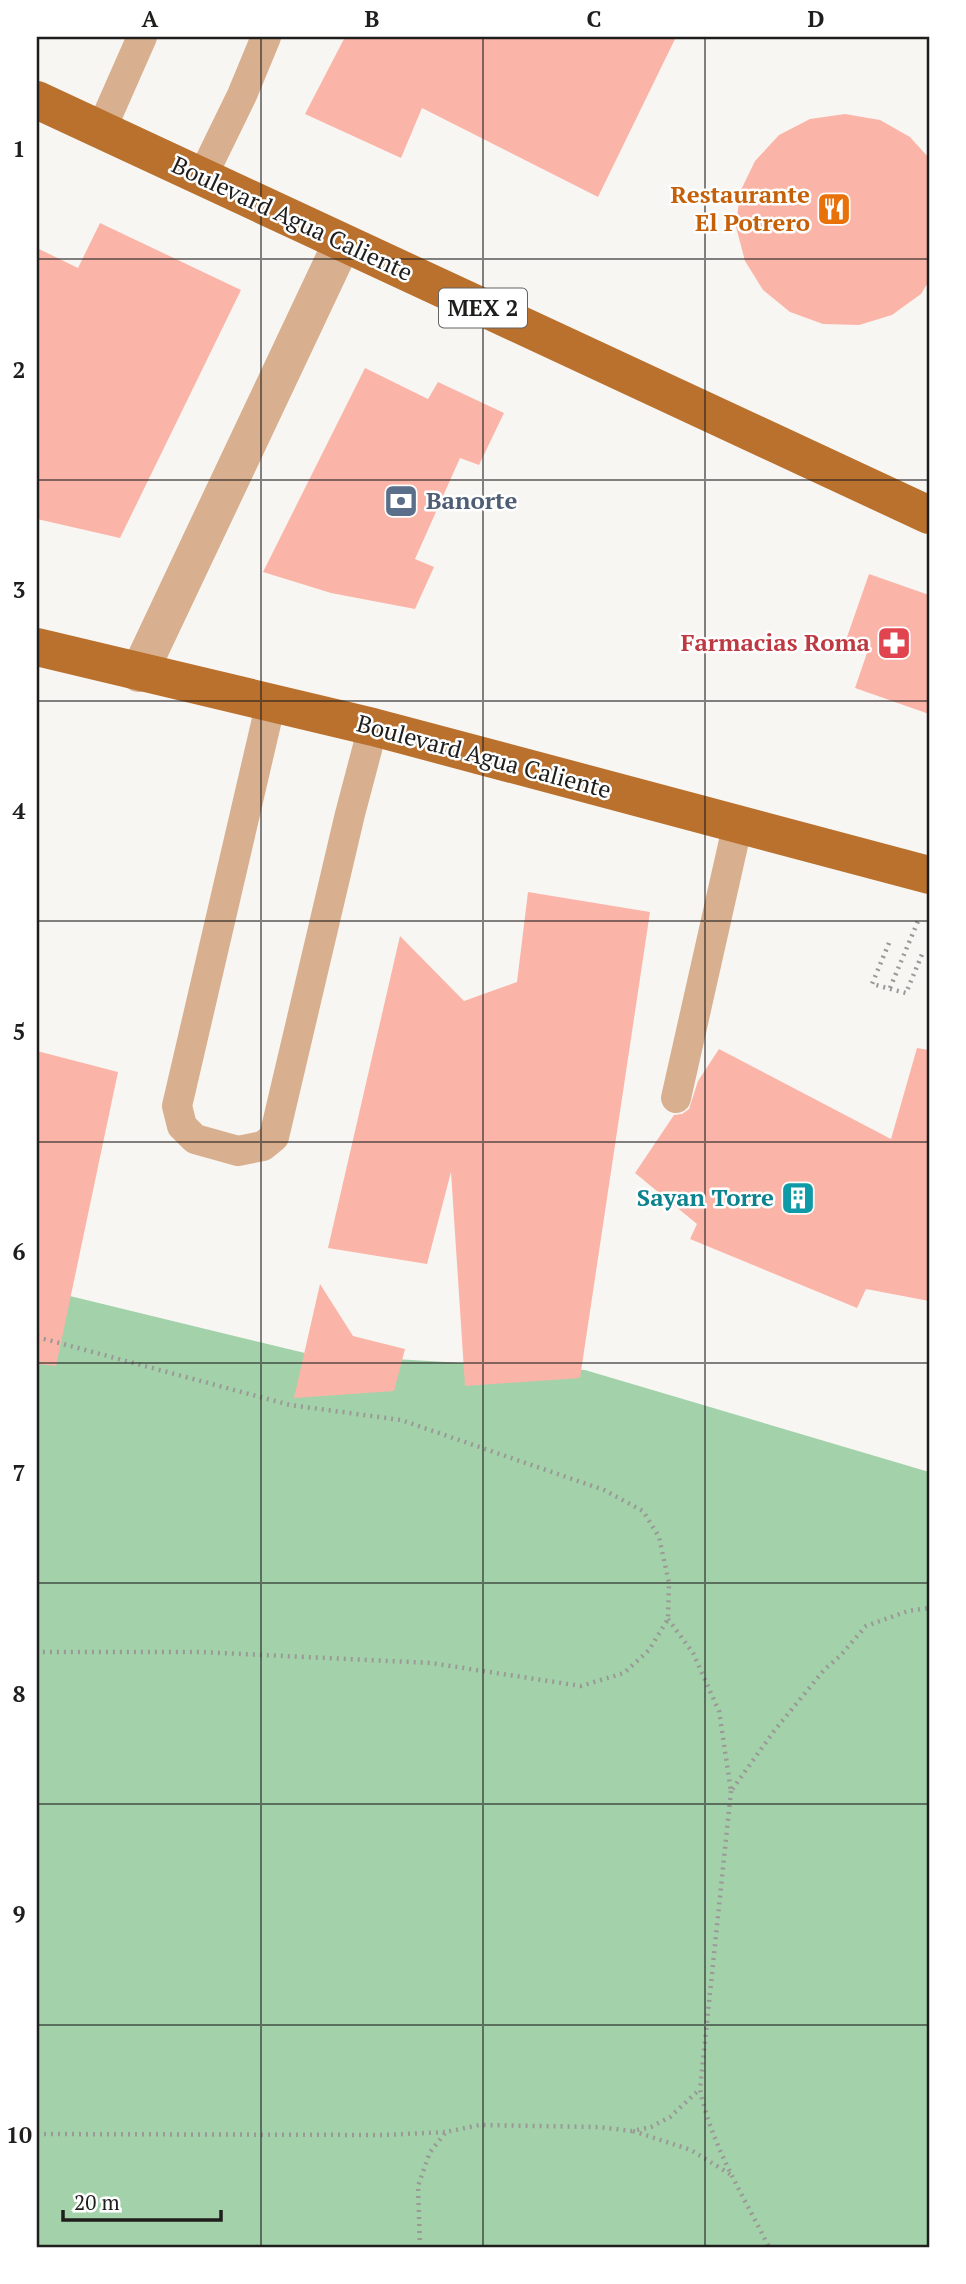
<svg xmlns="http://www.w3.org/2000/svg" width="966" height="2284" font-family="'PT Serif',serif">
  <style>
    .green { fill: #a3d2aa }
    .building { fill: #fbb5a8 }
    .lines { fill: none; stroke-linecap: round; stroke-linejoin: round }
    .path { stroke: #9a9997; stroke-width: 4.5; stroke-dasharray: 2 5; stroke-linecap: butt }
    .lane { stroke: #d8b08f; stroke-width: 30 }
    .street { stroke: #d8b08f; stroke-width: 38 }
    .primary { stroke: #ba712e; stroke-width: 38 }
    .grid { fill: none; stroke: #1f1e1d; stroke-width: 2; stroke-opacity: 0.55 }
    .labels { text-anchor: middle; stroke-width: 5; stroke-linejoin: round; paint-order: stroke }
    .shield { fill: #fff; stroke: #626261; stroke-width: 2 }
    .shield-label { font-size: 23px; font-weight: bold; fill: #1f1e1d }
    .food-label { font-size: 24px; font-weight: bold; fill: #c56008; stroke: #fff; text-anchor: end }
    .street-label { font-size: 24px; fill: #1f1e1d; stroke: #fff }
    .service-label { font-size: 24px; font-weight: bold; fill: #4e5e75; stroke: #fff; text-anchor: start }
    .health-label { font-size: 24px; font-weight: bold; fill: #be3a42; stroke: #fff; text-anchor: end }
    .culture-label { font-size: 24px; font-weight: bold; fill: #0d838f; stroke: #fff; text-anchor: end }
    .neatline { fill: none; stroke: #1f1e1d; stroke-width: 2.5 }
    .grid-label { font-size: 23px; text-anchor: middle; font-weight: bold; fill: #1f1e1d }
  </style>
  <rect width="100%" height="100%" fill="#f8f6f3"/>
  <path class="green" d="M37 1288 309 1354 585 1370 929 1472V2247H37Z"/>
  <g class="building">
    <path d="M345 37H676L598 197 422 108 401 158 305 114Z"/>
    <path d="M845 114 880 120 910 137 929 158V281L921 294 892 315 859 325 823 324 790 312 763 290 745 261 736 227 740 192 755 161 779 135 810 119Z"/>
    <path d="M100 223 241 290 120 538 37 519V248L78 268Z"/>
    <path d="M365 368 428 399 438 382 504 413 479 465 460 458 415 559 434 567 415 609 331 593 263 572Z"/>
    <path d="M869 574 929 595V714L855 688 869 647 846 640Z"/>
    <path d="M528 892 650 912 580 1378 465 1386 451 1172 427 1264 328 1248 400 936 464 1001 517 982Z"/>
    <path d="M917 1048 929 1050V1301L866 1289 857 1308 690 1239 697 1224 635 1173 674 1115 682 1114 689 1109 698 1081 719 1049 891 1139Z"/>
    <path d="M37 1051 118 1072 56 1366 37 1364Z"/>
    <path d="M320 1284 353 1336 405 1349 394 1391 294 1398Z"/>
  </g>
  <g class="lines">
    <g class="path">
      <path d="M889 943 872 984 906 993 923 952"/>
      <path d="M890 988 918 921"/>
      <path d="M37 1337 290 1405 401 1420 604 1490 643 1511 659 1537 669 1583 668 1619 649 1650 624 1673 581 1686 431 1663 201 1652H37"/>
      <path d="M668 1619 693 1653 719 1711 731 1791 774 1731 824 1670 840 1656 866 1626 908 1611 929 1608"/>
      <path d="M731 1791 700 2089C711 2145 744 2197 769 2247"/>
      <path d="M633 2131 691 2150 733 2176"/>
      <path d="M37 2134 384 2135 446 2132"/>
      <path d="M420 2247 418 2186 430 2152 446 2132 479 2125 599 2127 632 2131 651 2127 670 2117 700 2089"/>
    </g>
    <g class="lane">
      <path d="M101 130 142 37"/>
      <path d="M202 177 242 95 266 37"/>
      <path d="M271 702 177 1106 182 1126 195 1139 238 1151 263 1146 274 1137 350 814 373 727"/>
      <path d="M676 1098 738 823"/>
    </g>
    <path class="street" d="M139 673 342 243"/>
    <g class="primary">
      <path d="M37 100 929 515"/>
      <path d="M37 647 373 727 929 875"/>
    </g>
  </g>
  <path class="grid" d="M261 37V2247M483 37V2247M705 37V2247M37 259H929M37 480H929M37 701H929M37 921H929M37 1142H929M37 1363H929M37 1583H929M37 1804H929M37 2025H929"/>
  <defs>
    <g id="restaurant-square" transform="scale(1.75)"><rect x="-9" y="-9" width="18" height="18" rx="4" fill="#e8710a" stroke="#fff"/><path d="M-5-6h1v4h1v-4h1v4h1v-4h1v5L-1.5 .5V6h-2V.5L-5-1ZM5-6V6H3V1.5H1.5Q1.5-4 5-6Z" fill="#fff"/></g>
    <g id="bank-square" transform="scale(1.75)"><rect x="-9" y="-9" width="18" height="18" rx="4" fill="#5c6f8a" stroke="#fff"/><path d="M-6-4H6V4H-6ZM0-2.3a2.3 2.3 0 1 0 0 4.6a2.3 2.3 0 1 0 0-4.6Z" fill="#fff"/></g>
    <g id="pharmacy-square" transform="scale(1.75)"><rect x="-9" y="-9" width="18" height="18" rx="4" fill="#e0444e" stroke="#fff"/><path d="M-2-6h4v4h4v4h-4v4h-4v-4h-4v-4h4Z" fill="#fff"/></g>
    <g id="building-square" transform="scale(1.75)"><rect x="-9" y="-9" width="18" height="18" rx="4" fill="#0f9aa8" stroke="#fff"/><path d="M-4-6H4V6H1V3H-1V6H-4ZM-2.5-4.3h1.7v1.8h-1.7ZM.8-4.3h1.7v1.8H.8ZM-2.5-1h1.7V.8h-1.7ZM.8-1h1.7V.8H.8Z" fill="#fff"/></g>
  </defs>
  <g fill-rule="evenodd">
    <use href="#restaurant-square" x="834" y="209"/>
    <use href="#bank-square" x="401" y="501"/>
    <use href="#pharmacy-square" x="894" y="643"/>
    <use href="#building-square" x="798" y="1198"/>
  </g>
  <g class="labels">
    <rect class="shield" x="439" y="288.5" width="88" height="39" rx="5"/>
    <g class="shield-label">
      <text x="483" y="316">MEX 2</text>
    </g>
    <g class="food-label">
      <text x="810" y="203">Restaurante<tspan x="810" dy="28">El Potrero</tspan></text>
    </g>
    <g class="street-label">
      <text transform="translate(292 219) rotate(25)" y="8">Boulevard Agua Caliente</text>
      <text transform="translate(484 757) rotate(15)" y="8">Boulevard Agua Caliente</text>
    </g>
    <g class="service-label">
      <text x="426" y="509">Banorte</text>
    </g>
    <g class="health-label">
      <text x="870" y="651">Farmacias Roma</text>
    </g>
    <g class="culture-label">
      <text x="774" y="1206">Sayan Torre</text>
    </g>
  </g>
  <rect width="966" height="2284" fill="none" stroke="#ffffff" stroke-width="77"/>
  <path d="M63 2210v10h158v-10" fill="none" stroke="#1f1e1d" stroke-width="3.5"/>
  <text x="74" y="2210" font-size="21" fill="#1f1e1d" stroke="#ffffff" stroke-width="5" paint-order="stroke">20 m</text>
  <rect x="38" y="38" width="890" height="2208" class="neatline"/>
  <g class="grid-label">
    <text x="150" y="27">A</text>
    <text x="372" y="27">B</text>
    <text x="594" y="27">C</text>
    <text x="816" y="27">D</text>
    <text x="19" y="157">1</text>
    <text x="19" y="378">2</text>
    <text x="19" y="598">3</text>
    <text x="19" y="819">4</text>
    <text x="19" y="1040">5</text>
    <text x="19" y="1260">6</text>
    <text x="19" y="1481">7</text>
    <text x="19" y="1702">8</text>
    <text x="19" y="1922">9</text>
    <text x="19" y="2143">10</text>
  </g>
</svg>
